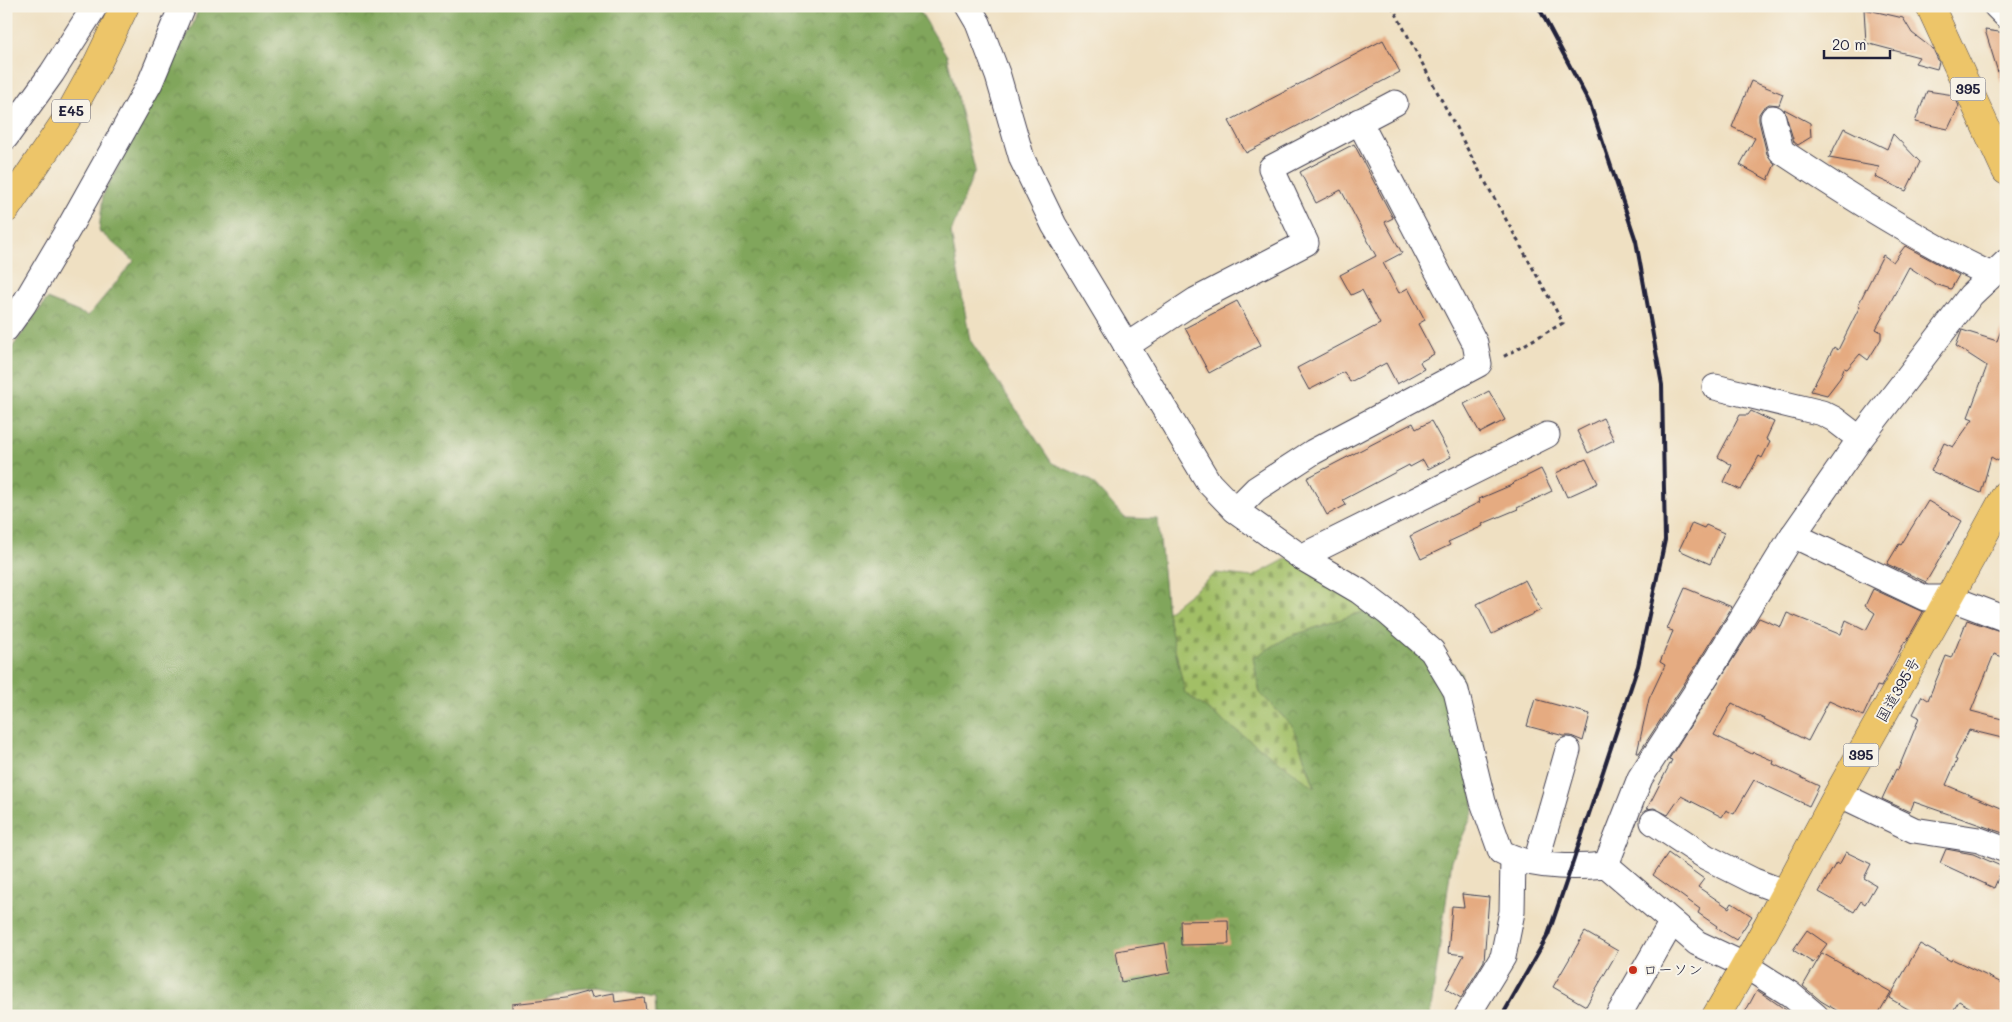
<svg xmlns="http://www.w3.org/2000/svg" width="2012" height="1022" font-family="Mali,'Klee One',sans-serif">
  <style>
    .forest { fill: url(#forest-crowns); stroke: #52644b }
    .cemetery { fill: url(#cemetery-stones); stroke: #627050 }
    .building { fill: #e5ab81 }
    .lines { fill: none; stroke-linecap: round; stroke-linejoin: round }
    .minor-casing { stroke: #413e4f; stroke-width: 27 }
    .highway-casing { stroke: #413e4f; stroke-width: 29 }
    .path { stroke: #413e4f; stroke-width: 3; stroke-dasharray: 4 4; stroke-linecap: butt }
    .minor { stroke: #fff; stroke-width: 25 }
    .highway { stroke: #edc569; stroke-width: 28 }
    .rail { stroke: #22223b; stroke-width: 4 }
    .poi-dot { fill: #c8321e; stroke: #f7f3e8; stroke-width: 2 }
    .labels { text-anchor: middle; stroke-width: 4; stroke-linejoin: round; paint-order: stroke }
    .shield { fill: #f7f3e8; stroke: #62616f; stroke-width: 1 }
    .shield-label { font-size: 14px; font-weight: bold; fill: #22223b }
    .street-label { font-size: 15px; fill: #22223b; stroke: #f7f3e8 }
    .poi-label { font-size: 15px; fill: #22223b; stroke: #f7f3e8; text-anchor: start }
  </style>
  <defs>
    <pattern id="forest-crowns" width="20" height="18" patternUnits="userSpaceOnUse" patternTransform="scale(1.25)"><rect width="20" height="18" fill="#81a65b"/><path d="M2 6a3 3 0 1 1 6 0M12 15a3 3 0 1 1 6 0" fill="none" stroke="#69874c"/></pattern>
    <pattern id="cemetery-stones" width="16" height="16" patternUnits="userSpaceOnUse" patternTransform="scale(1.25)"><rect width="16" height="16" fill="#a2bf66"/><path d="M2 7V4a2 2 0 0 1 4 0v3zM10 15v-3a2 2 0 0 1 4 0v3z" fill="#849b55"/></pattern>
  </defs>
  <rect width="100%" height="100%" fill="#f7f3e8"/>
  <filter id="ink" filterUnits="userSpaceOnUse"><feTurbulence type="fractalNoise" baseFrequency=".02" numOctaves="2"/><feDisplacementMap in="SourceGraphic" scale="10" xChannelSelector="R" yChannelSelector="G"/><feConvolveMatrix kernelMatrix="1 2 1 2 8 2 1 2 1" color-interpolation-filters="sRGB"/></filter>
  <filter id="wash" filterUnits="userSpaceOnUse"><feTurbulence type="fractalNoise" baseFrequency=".0096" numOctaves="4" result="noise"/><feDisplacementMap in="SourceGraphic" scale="20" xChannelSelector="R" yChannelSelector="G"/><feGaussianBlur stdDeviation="1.12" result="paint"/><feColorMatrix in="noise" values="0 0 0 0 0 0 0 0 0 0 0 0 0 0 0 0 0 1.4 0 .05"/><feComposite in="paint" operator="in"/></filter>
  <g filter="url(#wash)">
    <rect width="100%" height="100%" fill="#efe0c2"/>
    <path class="forest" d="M199 6H917L947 56 975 170 951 233 970 340 1052 463 1089 479 1125 518 1158 519 1167 612 1185 693 1315 787 1293 727 1260 693 1253 658 1288 637 1368 610 1423 653 1461 672 1474 811 1452 860 1430 1016H656L655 998 597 987 565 990 524 1011 520 1016H6V356L47 299 88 316 134 261 99 231 103 195 193 24Z"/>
    <path class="cemetery" d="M1288 558 1368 610 1288 637 1253 658 1260 693 1293 727 1315 788 1185 693 1167 612 1216 573 1252 577Z"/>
    <g id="blocks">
      <g class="building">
        <path d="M1864 9 1903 18 1912 33 1933 49 1939 62 1937 69 1915 63 1919 57 1866 43Z"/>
        <path d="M1985 30 2006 33V82H2001Z"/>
        <path d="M1383 40 1400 72 1246 153 1229 121Z"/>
        <path d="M1751 81 1783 94 1779 105 1769 104 1763 108 1759 114V121L1767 154 1775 164 1768 180 1740 165 1755 138 1732 127Z"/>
        <path d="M1927 91 1954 95 1959 106 1948 129 1915 122Z"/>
        <path d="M1784 109 1810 123 1811 137 1798 145 1794 142Z"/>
        <path d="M1844 128 1887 149 1893 134 1920 162 1906 191 1875 177 1879 167 1829 158Z"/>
        <path d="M1354 144 1393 218 1385 222 1402 253 1383 263 1399 293 1408 288 1425 320 1418 324 1434 354 1420 362 1424 369 1397 384 1386 363 1350 382 1344 372 1309 390 1297 368 1380 324 1362 290 1351 295 1340 275 1376 256 1341 190 1316 203 1300 172Z"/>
        <path d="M1905 246 1959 275 1951 289 1935 284 1909 267 1876 329 1881 332V339L1868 360 1860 354 1847 369 1844 368 1840 378 1827 395 1811 391 1834 347 1838 350 1860 306 1858 305 1883 255 1893 262Z"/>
        <path d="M1237 301 1261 345 1209 373 1185 328Z"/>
        <path d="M2004 322 2006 449 1998 461 1991 457 1981 493 1931 471 1944 443 1953 447 1973 419 1968 417 1987 366 1956 346 1962 330 1997 341Z"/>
        <path d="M1489 391 1505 420 1480 433 1464 404Z"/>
        <path d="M1751 411 1774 422 1766 439 1770 442 1762 458 1759 456 1741 490 1724 482 1732 465 1718 457 1740 415H1748Z"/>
        <path d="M1603 418 1614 440 1588 453 1577 431Z"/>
        <path d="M1431 421 1451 457 1428 469 1423 460 1410 467 1409 465 1343 500 1346 505 1327 515 1307 478 1413 423 1416 429Z"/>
        <path d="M1586 459 1598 483 1567 497 1556 473Z"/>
        <path d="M1541 469 1552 491 1517 508 1518 509 1482 524 1483 526 1448 542 1450 545 1421 559 1410 536 1480 502 1479 499 1514 484 1513 483Z"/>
        <path d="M1928 501 1962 521 1926 582 1887 564 1899 544 1901 545Z"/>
        <path d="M1692 523 1704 528 1706 525 1724 533 1710 564 1679 550Z"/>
        <path d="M1525 580 1541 610 1492 634 1477 604Z"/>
        <path d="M1685 588 1732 607 1695 667 1639 753H1637L1649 699 1665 665 1660 662 1673 631 1667 629Z"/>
        <path d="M1873 589 1923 612 1906 642 1905 641 1881 687 1877 686 1863 716 1829 701 1808 741 1732 703 1714 735 1752 754 1753 752 1774 761 1773 764 1819 786 1809 806 1754 780 1734 814 1726 810 1722 817 1681 796 1668 815 1654 808 1647 809 1672 760 1669 759 1759 618 1781 627 1787 613 1839 634H1841L1846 620 1866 630 1875 613 1865 606Z"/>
        <path d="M1967 620 2006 633V658L1994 654 1971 711 2006 720V723L2002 738 1969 730 1955 759 1957 760 1946 785 2006 810V834L1914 802 1910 812 1882 799 1896 769 1898 770 1916 726 1919 717 1913 714 1922 696 1928 700 1946 656 1952 658Z"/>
        <path d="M1535 699 1590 714 1583 741 1571 736H1564L1527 726Z"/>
        <path d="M1946 849 1973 854 2003 867 1994 888 1940 863Z"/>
        <path d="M1846 852 1871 864 1864 878 1876 885 1865 904 1861 901 1854 912 1819 892 1836 863 1839 865Z"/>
        <path d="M1668 853 1704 879 1698 887 1729 908 1732 903 1752 916 1736 940 1716 928 1717 926 1698 913 1700 909 1653 875Z"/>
        <path d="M1462 894 1489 897 1484 961 1461 998 1446 989 1464 955 1448 953 1452 906 1464 907Z"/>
        <path d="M1228 920 1229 944 1181 945 1180 921Z"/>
        <path d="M1807 930 1827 944 1813 963 1793 950Z"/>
        <path d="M1585 932 1618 951 1586 1006 1553 987Z"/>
        <path d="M1165 943 1170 973 1121 982 1116 951Z"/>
        <path d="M1920 944 1951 961 1952 959 2006 985V1016H1984L1959 1001 1950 1016H1920L1889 998Z"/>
        <path d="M1822 953 1891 992 1877 1016H1846L1821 1001 1803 986Z"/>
        <path d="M1757 990 1789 1012 1786 1016H1743Z"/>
        <path d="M590 991 592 997 614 993 615 1002 644 998 647 1016H512V1004L565 998Z"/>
      </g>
    </g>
  </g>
  <g filter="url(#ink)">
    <use href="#blocks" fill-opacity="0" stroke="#413e4f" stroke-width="1"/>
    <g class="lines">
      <g class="minor-casing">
        <g id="minor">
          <path d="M968 6 978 23 998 76 1022 159 1054 225 1209 483 1235 510 1301 557 1359 591 1388 613 1432 651 1456 691 1483 802 1501 852C1530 868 1573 868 1606 865L1697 943 1746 966 1790 994 1816 1016"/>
          <path d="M1996 6 2006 16"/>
          <path d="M1773 118 1781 151C1849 196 1918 240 1991 275"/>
          <path d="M6 137 52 73 95 6"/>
          <path d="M6 329 24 304 70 226 150 83 182 6"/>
          <path d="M1126 346 1196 300 1306 243 1271 168 1395 103"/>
          <path d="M1715 387 1822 413 1834 419 1860 439"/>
          <path d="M1235 510 1256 489 1313 452 1479 364 1475 343 1359 121"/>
          <path d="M1793 535 1925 598H1950L2006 619"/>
          <path d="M1301 557 1547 435"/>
          <path d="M1839 794 1914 830 1979 840 2006 850"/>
          <path d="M1653 822 1706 857 1754 881 1786 893"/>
          <path d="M1536 862 1568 750"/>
          <path d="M1606 865 1640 778 1707 675 1789 541 1860 439 1971 295 2006 262"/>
          <path d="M1467 1016 1503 957 1512 912 1513 859"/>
          <path d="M1618 1016 1672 922"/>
        </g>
      </g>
      <g class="highway-casing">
        <g id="highway">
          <path d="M1930 6 2006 171"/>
          <path d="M6 209 66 120 97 64 125 6"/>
          <path d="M1716 1016C1760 943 1798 868 1838 794 1894 694 1952 595 2006 494"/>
        </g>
      </g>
      <path class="path" d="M1392 6 1470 154 1563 323 1501 358"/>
      <use href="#minor" class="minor"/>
      <use href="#highway" class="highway"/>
      <path class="rail" d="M1502 1016 1548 935 1571 868 1638 666 1665 540 1662 385 1636 241 1590 104 1538 6"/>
    </g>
  </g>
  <circle class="poi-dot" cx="1633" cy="970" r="5"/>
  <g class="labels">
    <g class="shield">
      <rect x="1950.5" y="77.5" width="35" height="23" rx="4"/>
      <rect x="52" y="99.5" width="38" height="23" rx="4"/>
      <rect x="1843.5" y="743.5" width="35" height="23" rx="4"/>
    </g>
    <g class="shield-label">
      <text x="1968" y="94">395</text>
      <text x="71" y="116">E45</text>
      <text x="1861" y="760">395</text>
    </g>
    <g class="street-label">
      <text transform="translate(1898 690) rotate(-60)" y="5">国道395号</text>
    </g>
    <g class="poi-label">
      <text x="1643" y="975">ローソン</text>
    </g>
  </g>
  <rect width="2012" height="1022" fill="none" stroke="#f7f3e8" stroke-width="25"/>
  <path d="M1824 50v8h66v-8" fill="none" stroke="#22223b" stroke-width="2.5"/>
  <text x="1832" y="50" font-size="15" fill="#22223b" stroke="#f7f3e8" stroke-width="4" paint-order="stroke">20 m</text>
</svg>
